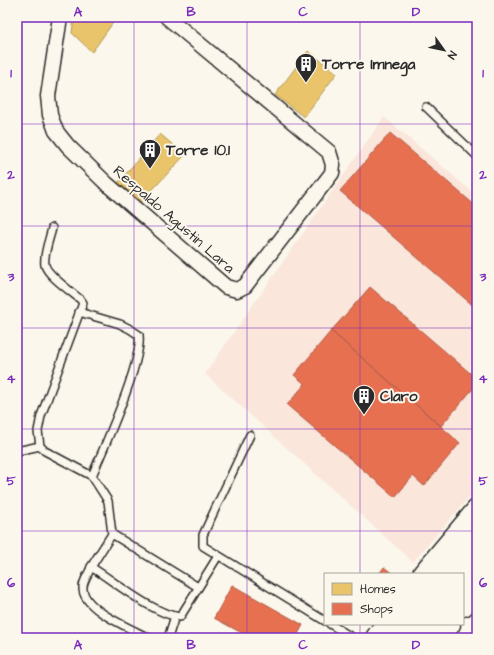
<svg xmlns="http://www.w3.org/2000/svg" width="494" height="655" font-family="'Architects Daughter',sans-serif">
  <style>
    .built { fill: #fae6db }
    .homes { fill: #e9c46a; stroke: #b09657 }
    .shops { fill: #e76f51; stroke: #af5b46 }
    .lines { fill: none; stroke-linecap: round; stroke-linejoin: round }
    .lane-casing { stroke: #2b2b2b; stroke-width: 10 }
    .street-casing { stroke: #2b2b2b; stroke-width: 17 }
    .primary-casing { stroke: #2b2b2b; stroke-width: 25 }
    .highway-casing { stroke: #2b2b2b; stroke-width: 25 }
    .lane { stroke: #fbf7ec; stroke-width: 7 }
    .street { stroke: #fbf7ec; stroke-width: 14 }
    .primary { stroke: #fbf7ec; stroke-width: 22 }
    .highway { stroke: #fbf7ec; stroke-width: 22 }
    .grid { fill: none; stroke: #7b2cbf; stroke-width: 1; stroke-opacity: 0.55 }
    .labels { text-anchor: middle; stroke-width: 4; stroke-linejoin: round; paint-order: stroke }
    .poi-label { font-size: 15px; font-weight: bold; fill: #2b2b2b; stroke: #fbf7ec; text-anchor: start }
    .street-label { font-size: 15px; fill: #2b2b2b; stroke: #fbf7ec }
    .neatline { fill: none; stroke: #7b2cbf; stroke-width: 1.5 }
    .grid-label { font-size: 13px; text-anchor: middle; font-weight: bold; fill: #7b2cbf }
  </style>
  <rect width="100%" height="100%" fill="#fbf7ec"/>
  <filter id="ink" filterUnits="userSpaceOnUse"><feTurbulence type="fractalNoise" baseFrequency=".025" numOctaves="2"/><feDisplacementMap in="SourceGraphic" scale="8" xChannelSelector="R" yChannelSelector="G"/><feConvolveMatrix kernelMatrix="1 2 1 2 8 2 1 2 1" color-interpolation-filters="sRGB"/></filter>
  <g filter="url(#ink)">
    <path class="built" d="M384 117 477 196V488L413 562 205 374Z"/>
    <g class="homes">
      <path d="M74 17H117L92 52 72 33Z"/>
      <path d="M308 51 337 73 304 117 275 95Z"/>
      <path d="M160 134 185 155 139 204 117 184Z"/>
    </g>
    <g class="shops">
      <path d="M390 133 477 207V309L340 191Z"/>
      <path d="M370 287 477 379V384L441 426 331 331Z"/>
      <path d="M331 331 460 443 424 486 413 476 395 497 287 405 305 384 294 375Z"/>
      <path d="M384 567 393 574H379Z"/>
      <path d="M232 585 303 625 296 638H251L214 618Z"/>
    </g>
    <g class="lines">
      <g class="lane-casing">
        <g id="lane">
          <path d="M426 107 477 156"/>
          <path d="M52 228C50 238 43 254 45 265 47 275 73 293 81 300L83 303 41 416 38 431 40 446 45 451 92 476 108 501 112 534 91 567C114 581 155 615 180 617L218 556"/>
          <path d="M79 312 120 324 130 329 139 335C143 362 104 447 92 476"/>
          <path d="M250 435 203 535V546L325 621"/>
          <path d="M17 451 40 446"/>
          <path d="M112 534 198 587"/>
          <path d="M91 567C89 573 83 581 83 587 81 609 132 629 149 638"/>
          <path d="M330 624 353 638"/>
          <path d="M168 638 175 616"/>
        </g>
      </g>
      <g class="street-casing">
        <path id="street" d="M60 17 48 96 50 115 56 131 68 146 107 184 226 287 237 290 245 286 332 173 333 165 329 152 167 17"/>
      </g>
      <g class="primary-casing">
        <g id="primary">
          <path d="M424 574 477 511"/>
          <path d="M463 605 477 586"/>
          <path d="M377 638 387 624"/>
          <path d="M439 638 449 624"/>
        </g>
      </g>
      <g class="highway-casing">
        <g id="highway">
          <path d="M446 574 477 534"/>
          <path d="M463 581 477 563"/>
          <path d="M399 638 409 624"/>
          <path d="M421 638 431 624"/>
        </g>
      </g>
      <use href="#lane" class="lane"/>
      <use href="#street" class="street"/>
      <use href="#primary" class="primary"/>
      <use href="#highway" class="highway"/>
    </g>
  </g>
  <path class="grid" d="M134 17V638M247 17V638M360 17V574M17 124H477M17 226H477M17 328H477M17 429H477M17 531H477M360 624V638"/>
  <defs>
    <g id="building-pin" transform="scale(1.15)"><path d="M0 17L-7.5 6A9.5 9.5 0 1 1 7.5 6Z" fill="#2b2b2b" stroke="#fbf7ec"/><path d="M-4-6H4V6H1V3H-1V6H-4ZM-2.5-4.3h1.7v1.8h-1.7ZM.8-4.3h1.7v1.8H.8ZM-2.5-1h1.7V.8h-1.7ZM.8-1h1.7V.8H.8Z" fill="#fff"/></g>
  </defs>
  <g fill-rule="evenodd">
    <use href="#building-pin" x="306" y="64"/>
    <use href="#building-pin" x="150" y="150"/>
    <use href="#building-pin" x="364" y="396"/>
  </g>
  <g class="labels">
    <g class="poi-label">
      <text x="322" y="69">Torre Imnega</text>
      <text x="166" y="155">Torre 10.1</text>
      <text x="380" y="401">Claro</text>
    </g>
    <g class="street-label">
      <text transform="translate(174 219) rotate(41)" y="5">Respaldo Agustin Lara</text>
    </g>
  </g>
  <rect width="494" height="655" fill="none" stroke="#fbf7ec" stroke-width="44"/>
  <rect x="324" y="573" width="140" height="52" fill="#fbf7ec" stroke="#a8a59f"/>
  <rect x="332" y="583" width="20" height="12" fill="#e9c46a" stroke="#a8a59f"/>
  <text x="360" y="593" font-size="12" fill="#2b2b2b">Homes</text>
  <rect x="332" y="603" width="20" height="12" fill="#e76f51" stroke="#a8a59f"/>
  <text x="360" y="613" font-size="12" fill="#2b2b2b">Shops</text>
  <g transform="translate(444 50) rotate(123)" stroke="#fbf7ec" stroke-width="3" paint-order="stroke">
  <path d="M0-3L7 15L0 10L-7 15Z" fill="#2b2b2b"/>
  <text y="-6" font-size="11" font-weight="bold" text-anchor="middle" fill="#2b2b2b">N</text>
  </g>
  <rect x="22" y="22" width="450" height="611" class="neatline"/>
  <g class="grid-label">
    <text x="78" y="16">A</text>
    <text x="191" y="16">B</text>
    <text x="303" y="16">C</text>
    <text x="416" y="16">D</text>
    <text x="11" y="77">1</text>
    <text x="483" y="77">1</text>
    <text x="11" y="179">2</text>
    <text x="483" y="179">2</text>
    <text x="11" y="281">3</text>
    <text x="483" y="281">3</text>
    <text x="11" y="383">4</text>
    <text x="483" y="383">4</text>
    <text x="11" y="485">5</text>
    <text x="483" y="485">5</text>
    <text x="11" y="587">6</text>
    <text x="483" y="587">6</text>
    <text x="78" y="649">A</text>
    <text x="191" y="649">B</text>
    <text x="303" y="649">C</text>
    <text x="416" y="649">D</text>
  </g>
</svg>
